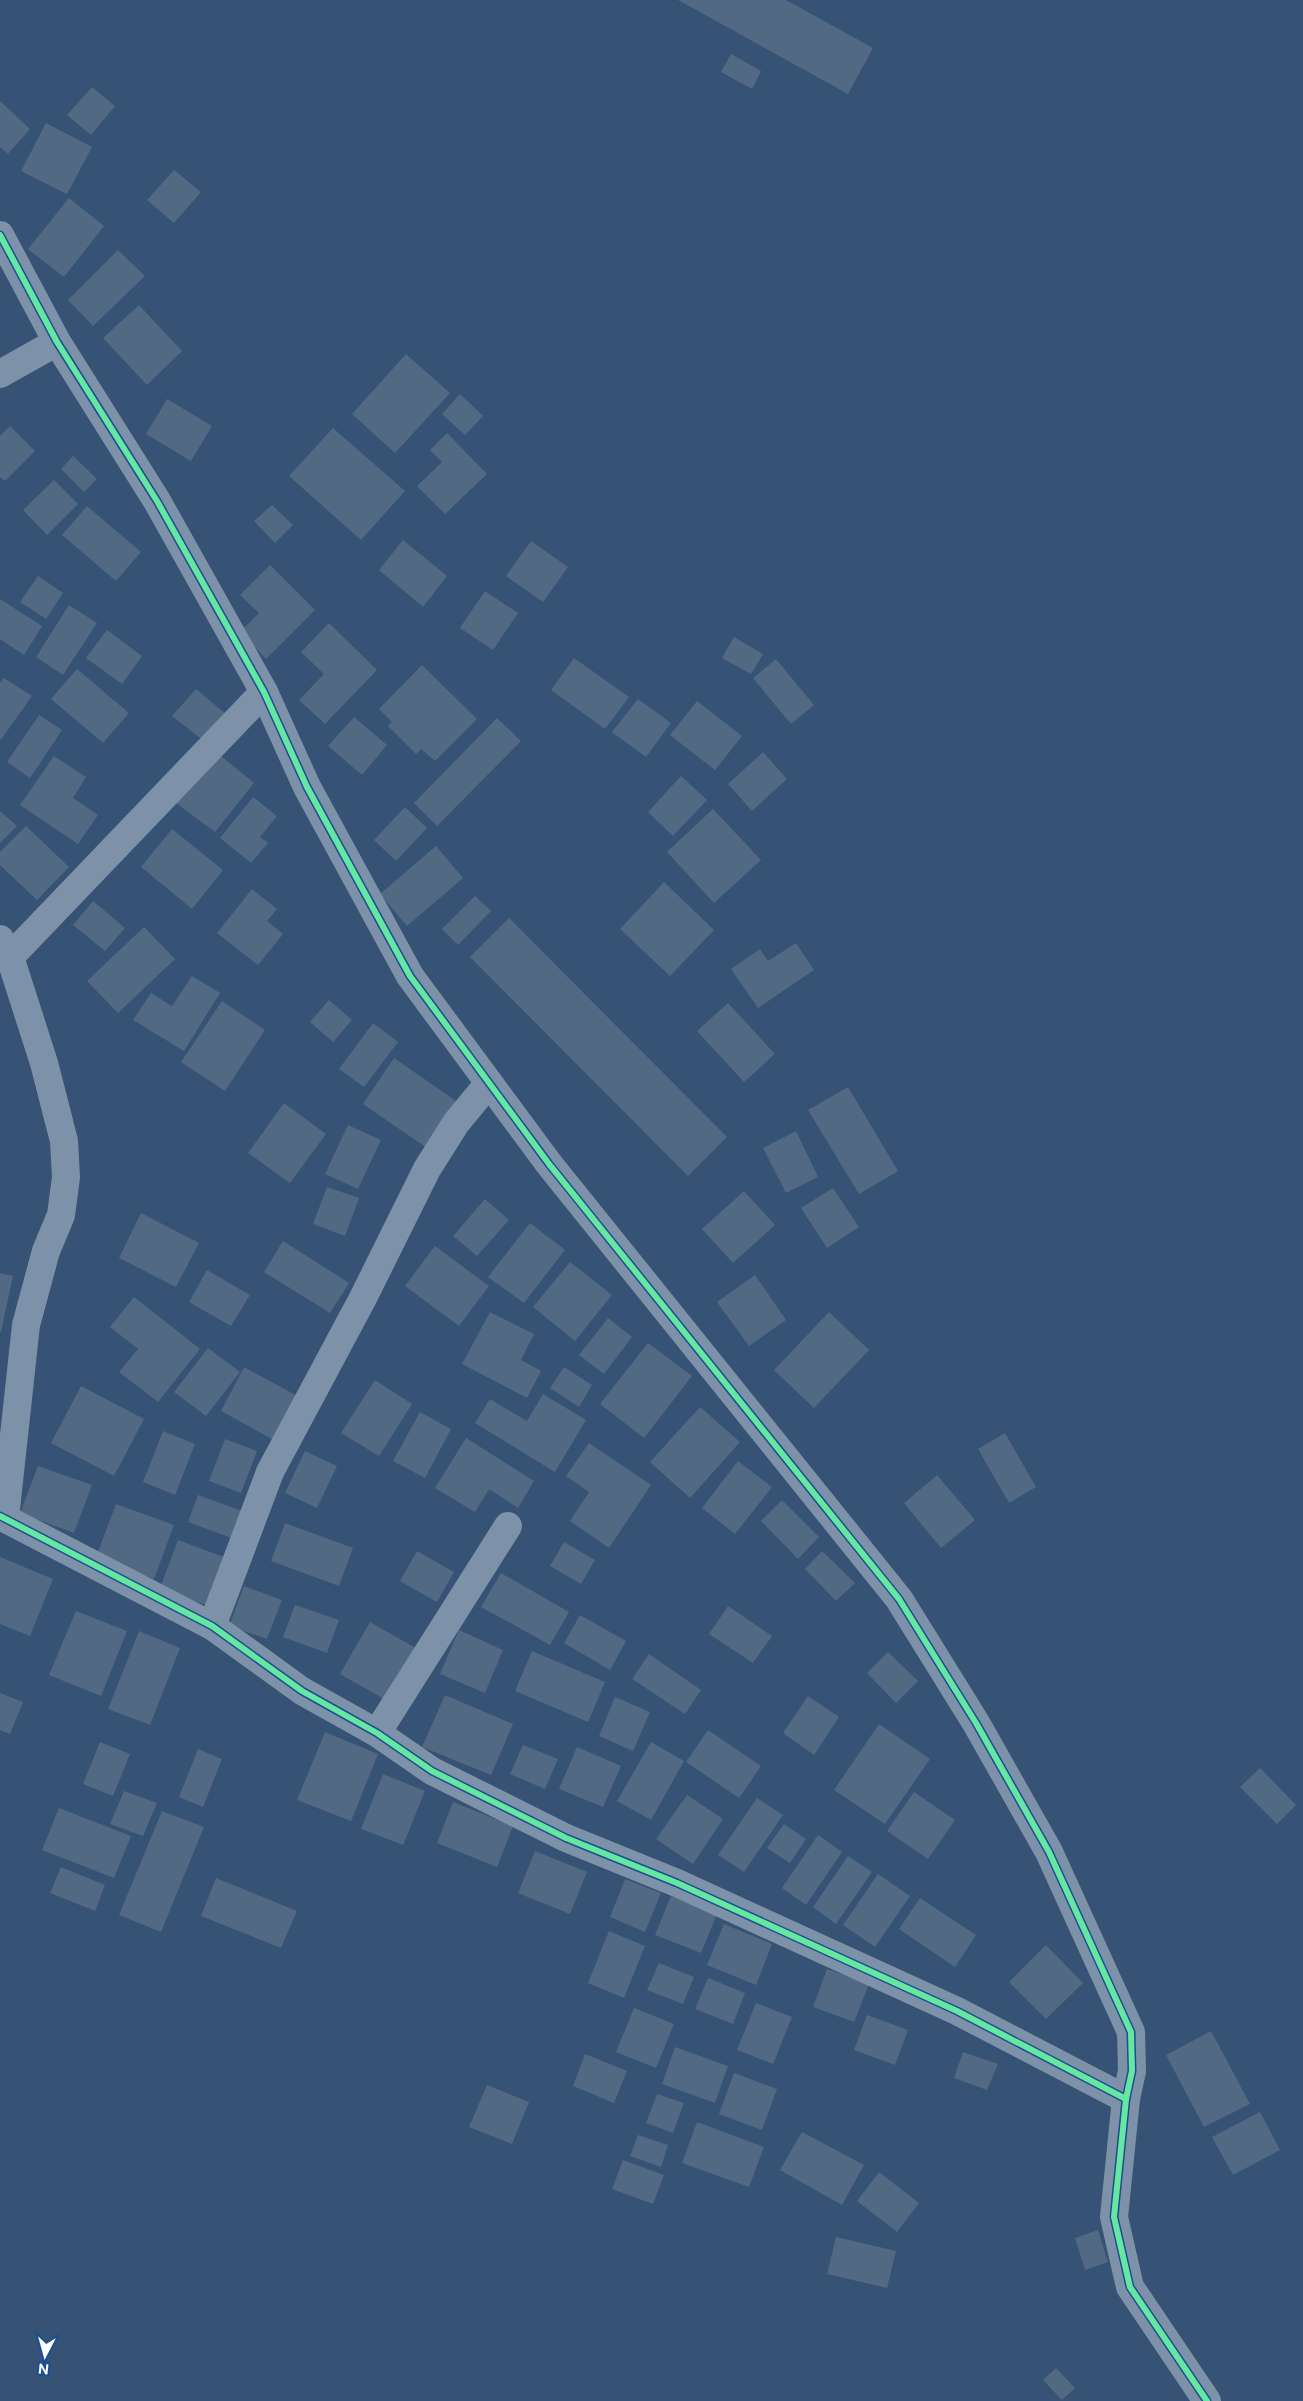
<svg xmlns="http://www.w3.org/2000/svg" width="1303" height="2401" font-family="'Public Sans',sans-serif">
  <style>
    .building { fill: #526984 }
    .lines { fill: none; stroke-linecap: round; stroke-linejoin: round }
    .minor { stroke: #7d92a8; stroke-width: 28 }
    .cycleway-casing { stroke: #1b4f8f; stroke-width: 9 }
    .cycleway { stroke: #66e7a1; stroke-width: 6 }
  </style>
  <rect width="100%" height="100%" fill="#365274"/>
  <g class="building">
    <path d="M678 0H786L873 48 848 94Z"/>
    <path d="M731 54 761 71 752 89 721 72Z"/>
    <path d="M92 87 115 106 91 135 67 115Z"/>
    <path d="M0 101 30 129 8 154 0 147Z"/>
    <path d="M46 123 92 147 67 194 21 171Z"/>
    <path d="M174 170 201 192 174 223 147 200Z"/>
    <path d="M69 198 104 226 64 277 28 249Z"/>
    <path d="M118 250 145 276 93 326 68 300Z"/>
    <path d="M139 305 182 351 147 385 103 338Z"/>
    <path d="M406 354 450 393 395 453 352 414Z"/>
    <path d="M460 394 483 416 465 435 442 414Z"/>
    <path d="M167 399 212 426 191 461 146 434Z"/>
    <path d="M10 426 35 451 5 481 0 477V436Z"/>
    <path d="M333 428 405 491 361 540 289 476Z"/>
    <path d="M447 433 487 474 445 514 417 486 442 462 430 450Z"/>
    <path d="M73 456 97 479 84 492 61 469Z"/>
    <path d="M54 480 78 504 47 535 23 510Z"/>
    <path d="M272 505 293 525 275 543 254 521Z"/>
    <path d="M87 506 141 552 116 581 62 535Z"/>
    <path d="M403 540 447 576 423 607 379 570Z"/>
    <path d="M531 541 568 567 543 602 506 576Z"/>
    <path d="M270 565 315 610 266 659 240 632 259 613 240 595Z"/>
    <path d="M38 576 63 593 46 619 20 602Z"/>
    <path d="M485 591 518 613 493 650 460 628Z"/>
    <path d="M0 599 42 626 24 655 0 639Z"/>
    <path d="M69 605 97 623 63 675 36 657Z"/>
    <path d="M329 623 377 670 325 724 299 700 324 674 301 652Z"/>
    <path d="M107 630 142 656 122 684 86 658Z"/>
    <path d="M734 637 763 654 751 674 722 658Z"/>
    <path d="M574 658 629 697 605 729 551 690Z"/>
    <path d="M776 659 814 705 791 724 753 678Z"/>
    <path d="M422 665 477 719 435 761 421 749 416 754 388 726 392 722 379 709Z"/>
    <path d="M77 669 129 713 103 743 51 699Z"/>
    <path d="M4 678 32 696 0 741V683Z"/>
    <path d="M196 689 226 714 204 741 172 716Z"/>
    <path d="M638 699 671 723 646 757 612 732Z"/>
    <path d="M697 701 742 736 715 770 670 735Z"/>
    <path d="M39 715 62 730 30 778 7 762Z"/>
    <path d="M354 717 387 745 362 775 328 746Z"/>
    <path d="M497 718 521 741 437 826 414 803Z"/>
    <path d="M216 752 254 783 215 832 176 803Z"/>
    <path d="M763 752 787 779 752 811 728 784Z"/>
    <path d="M54 756 86 777 73 798 98 815 78 844 20 805Z"/>
    <path d="M681 776 707 800 673 836 648 812Z"/>
    <path d="M253 797 277 816 260 837 268 843 251 863 220 838Z"/>
    <path d="M405 807 427 828 396 861 374 840Z"/>
    <path d="M713 809 761 860 714 903 667 852Z"/>
    <path d="M0 811 17 826 0 843Z"/>
    <path d="M26 826 69 867 37 900 0 865V852Z"/>
    <path d="M172 829 223 870 192 909 141 867Z"/>
    <path d="M436 846 463 878 407 926 380 894Z"/>
    <path d="M664 882 714 930 670 976 620 929Z"/>
    <path d="M252 889 277 909 267 921 283 934 258 965 217 933Z"/>
    <path d="M475 896 491 911 458 945 442 929Z"/>
    <path d="M93 901 125 928 105 951 73 925Z"/>
    <path d="M509 918 727 1137 688 1176 470 957Z"/>
    <path d="M144 927 175 959 118 1013 87 981Z"/>
    <path d="M796 943 814 970 758 1008 731 969 760 949 768 961Z"/>
    <path d="M192 976 220 993 184 1051 133 1020 151 993 172 1006Z"/>
    <path d="M329 1000 352 1020 333 1042 310 1022Z"/>
    <path d="M222 1001 265 1030 225 1091 181 1062Z"/>
    <path d="M728 1003 775 1054 744 1082 697 1031Z"/>
    <path d="M373 1023 398 1042 364 1087 339 1069Z"/>
    <path d="M394 1058 459 1103 427 1148 363 1104Z"/>
    <path d="M848 1087 898 1171 859 1194 808 1110Z"/>
    <path d="M284 1103 326 1134 290 1183 248 1153Z"/>
    <path d="M348 1125 381 1140 358 1189 325 1174Z"/>
    <path d="M796 1131 818 1177 786 1193 763 1148Z"/>
    <path d="M327 1187 359 1198 345 1236 313 1224Z"/>
    <path d="M833 1188 859 1227 827 1248 801 1208Z"/>
    <path d="M744 1191 775 1225 733 1263 702 1229Z"/>
    <path d="M485 1199 509 1220 477 1256 453 1236Z"/>
    <path d="M141 1213 199 1243 176 1287 119 1258Z"/>
    <path d="M530 1223 565 1250 524 1303 488 1277Z"/>
    <path d="M283 1241 349 1283 330 1313 264 1272Z"/>
    <path d="M435 1246 489 1286 459 1326 405 1286Z"/>
    <path d="M570 1262 612 1295 575 1341 533 1307Z"/>
    <path d="M207 1270 250 1295 231 1326 189 1302Z"/>
    <path d="M0 1273 13 1276 1 1332H0Z"/>
    <path d="M755 1275 786 1320 749 1346 717 1302Z"/>
    <path d="M134 1297 200 1349 158 1402 119 1372 138 1349 110 1327Z"/>
    <path d="M490 1312 534 1334 521 1360 541 1371 527 1398 462 1364Z"/>
    <path d="M829 1312 869 1350 814 1408 774 1370Z"/>
    <path d="M608 1318 632 1337 604 1374 579 1355Z"/>
    <path d="M648 1343 692 1376 644 1438 600 1404Z"/>
    <path d="M208 1348 240 1372 206 1416 174 1392Z"/>
    <path d="M244 1367 303 1399 279 1443 221 1411Z"/>
    <path d="M564 1367 592 1385 579 1407 550 1388Z"/>
    <path d="M375 1380 412 1404 379 1456 341 1433Z"/>
    <path d="M81 1386 144 1419 114 1476 51 1443Z"/>
    <path d="M543 1394 586 1420 555 1472 475 1423 490 1399 527 1421Z"/>
    <path d="M700 1407 740 1442 690 1498 650 1462Z"/>
    <path d="M420 1412 451 1429 425 1478 393 1461Z"/>
    <path d="M163 1431 195 1444 175 1495 143 1482Z"/>
    <path d="M1005 1433 1036 1487 1009 1503 978 1449Z"/>
    <path d="M466 1438 534 1481 518 1508 489 1489 475 1512 435 1488Z"/>
    <path d="M225 1439 257 1451 241 1493 209 1481Z"/>
    <path d="M589 1443 651 1485 609 1548 570 1521 589 1492 566 1476Z"/>
    <path d="M305 1451 337 1466 317 1508 285 1493Z"/>
    <path d="M738 1461 772 1487 735 1534 702 1508Z"/>
    <path d="M38 1466 92 1485 74 1533 20 1513Z"/>
    <path d="M937 1475 975 1520 941 1548 904 1503Z"/>
    <path d="M198 1495 248 1513 237 1540 188 1522Z"/>
    <path d="M782 1500 819 1537 798 1559 761 1521Z"/>
    <path d="M116 1504 174 1525 154 1579 96 1557Z"/>
    <path d="M285 1523 353 1548 339 1586 271 1561Z"/>
    <path d="M178 1540 229 1559 211 1607 160 1588Z"/>
    <path d="M564 1542 595 1560 581 1584 550 1566Z"/>
    <path d="M417 1551 454 1572 437 1602 400 1581Z"/>
    <path d="M822 1551 855 1583 836 1601 805 1569Z"/>
    <path d="M0 1557 53 1579 30 1636 0 1624Z"/>
    <path d="M501 1573 569 1612 550 1645 481 1607Z"/>
    <path d="M244 1586 282 1600 267 1639 229 1626Z"/>
    <path d="M295 1605 339 1620 327 1653 283 1637Z"/>
    <path d="M728 1606 772 1636 753 1663 709 1634Z"/>
    <path d="M76 1611 127 1631 101 1696 49 1675Z"/>
    <path d="M580 1615 626 1641 610 1670 564 1643Z"/>
    <path d="M370 1622 421 1651 391 1703 340 1674Z"/>
    <path d="M459 1630 503 1650 485 1693 440 1674Z"/>
    <path d="M139 1631 180 1648 150 1725 108 1709Z"/>
    <path d="M532 1651 605 1682 588 1722 515 1691Z"/>
    <path d="M888 1652 918 1681 896 1703 867 1673Z"/>
    <path d="M649 1654 701 1690 685 1714 632 1679Z"/>
    <path d="M0 1693 23 1702 10 1734 0 1730Z"/>
    <path d="M445 1695 513 1724 491 1775 422 1747Z"/>
    <path d="M808 1696 839 1717 814 1755 783 1733Z"/>
    <path d="M615 1697 650 1712 633 1751 599 1736Z"/>
    <path d="M879 1724 930 1759 885 1824 834 1790Z"/>
    <path d="M708 1730 761 1766 739 1798 686 1762Z"/>
    <path d="M325 1732 378 1754 351 1821 297 1800Z"/>
    <path d="M100 1742 130 1754 113 1796 83 1784Z"/>
    <path d="M651 1742 684 1761 651 1820 617 1801Z"/>
    <path d="M523 1745 558 1759 545 1789 510 1774Z"/>
    <path d="M577 1747 621 1766 603 1807 559 1789Z"/>
    <path d="M198 1749 222 1759 203 1807 179 1797Z"/>
    <path d="M1260 1768 1296 1805 1277 1824 1240 1787Z"/>
    <path d="M383 1774 425 1791 403 1845 361 1829Z"/>
    <path d="M124 1791 157 1803 143 1836 110 1824Z"/>
    <path d="M914 1792 955 1820 928 1859 887 1831Z"/>
    <path d="M687 1795 723 1819 693 1864 656 1839Z"/>
    <path d="M757 1798 783 1815 744 1872 718 1855Z"/>
    <path d="M453 1802 513 1826 497 1867 437 1843Z"/>
    <path d="M59 1808 131 1836 114 1878 42 1850Z"/>
    <path d="M162 1811 204 1827 161 1932 119 1915Z"/>
    <path d="M784 1824 806 1839 790 1863 767 1848Z"/>
    <path d="M818 1835 842 1852 806 1905 782 1888Z"/>
    <path d="M535 1851 587 1872 570 1914 518 1893Z"/>
    <path d="M848 1856 872 1872 836 1924 813 1907Z"/>
    <path d="M61 1867 105 1885 95 1911 50 1893Z"/>
    <path d="M878 1874 910 1896 875 1947 843 1925Z"/>
    <path d="M216 1878 297 1911 281 1948 201 1916Z"/>
    <path d="M625 1879 661 1893 645 1932 610 1917Z"/>
    <path d="M671 1896 717 1914 701 1953 655 1935Z"/>
    <path d="M920 1898 976 1935 955 1967 899 1929Z"/>
    <path d="M724 1924 772 1944 756 1985 707 1965Z"/>
    <path d="M609 1931 645 1946 624 1998 588 1983Z"/>
    <path d="M1046 1945 1083 1983 1046 2019 1009 1982Z"/>
    <path d="M659 1963 694 1977 683 2004 647 1990Z"/>
    <path d="M827 1969 869 1984 854 2022 813 2007Z"/>
    <path d="M708 1978 745 1993 733 2024 695 2009Z"/>
    <path d="M756 2003 792 2017 773 2064 737 2050Z"/>
    <path d="M634 2008 674 2024 656 2068 616 2052Z"/>
    <path d="M867 2015 908 2030 895 2065 854 2050Z"/>
    <path d="M1211 2031 1250 2104 1204 2127 1166 2055Z"/>
    <path d="M675 2047 728 2066 715 2103 662 2084Z"/>
    <path d="M963 2052 998 2064 987 2090 954 2078Z"/>
    <path d="M585 2054 627 2071 614 2103 573 2086Z"/>
    <path d="M734 2073 777 2089 762 2130 719 2114Z"/>
    <path d="M487 2085 529 2102 512 2144 469 2127Z"/>
    <path d="M657 2094 684 2103 673 2133 646 2123Z"/>
    <path d="M1260 2112 1280 2150 1233 2175 1212 2137Z"/>
    <path d="M697 2122 764 2147 749 2187 682 2163Z"/>
    <path d="M802 2132 864 2165 842 2205 780 2170Z"/>
    <path d="M638 2135 668 2145 661 2167 630 2156Z"/>
    <path d="M623 2160 664 2175 653 2204 612 2189Z"/>
    <path d="M879 2172 919 2203 897 2232 857 2201Z"/>
    <path d="M1098 2230 1108 2262 1085 2270 1075 2238Z"/>
    <path d="M836 2237 896 2251 887 2288 827 2274Z"/>
    <path d="M1056 2368 1075 2388 1062 2400 1043 2380Z"/>
  </g>
  <g class="lines">
    <g class="minor">
      <path d="M0 235 57 342 157 501 264 692 307 787 410 976 549 1164 899 1599 976 1723 1049 1852 1131 2032 1132 2071 1126 2099 1114 2217 1130 2287 1207 2401"/>
      <path d="M0 374 57 342"/>
      <path d="M0 939 10 957 44 1063 64 1141 66 1177 61 1215 46 1251 26 1325 5 1518"/>
      <path d="M10 957 264 692"/>
      <path d="M0 1516 212 1626 302 1691 377 1733 432 1771 566 1838 677 1883 957 2011 1126 2099"/>
      <path d="M212 1626 270 1472 363 1298 427 1169 456 1123 489 1083"/>
      <path d="M377 1733 508 1526"/>
    </g>
    <g class="cycleway-casing">
      <g id="cycleway">
        <path d="M0 235 57 342 157 501 264 692 307 787 410 976 549 1164 899 1599 976 1723 1049 1852 1131 2032 1132 2071 1126 2099 1114 2217 1130 2287 1207 2401"/>
        <path d="M0 1516 212 1626 302 1691 377 1733 432 1771 566 1838 677 1883 957 2011 1126 2099"/>
      </g>
    </g>
    <use href="#cycleway" class="cycleway"/>
  </g>
  <g transform="translate(45 2356) rotate(186)" stroke="#1b4f8f" stroke-width="4" paint-order="stroke">
  <path d="M0-4L9 19L0 12L-9 19Z" fill="#ffffff"/>
  <text y="-8" font-size="14" font-weight="bold" text-anchor="middle" fill="#ffffff">N</text>
  </g>
</svg>
